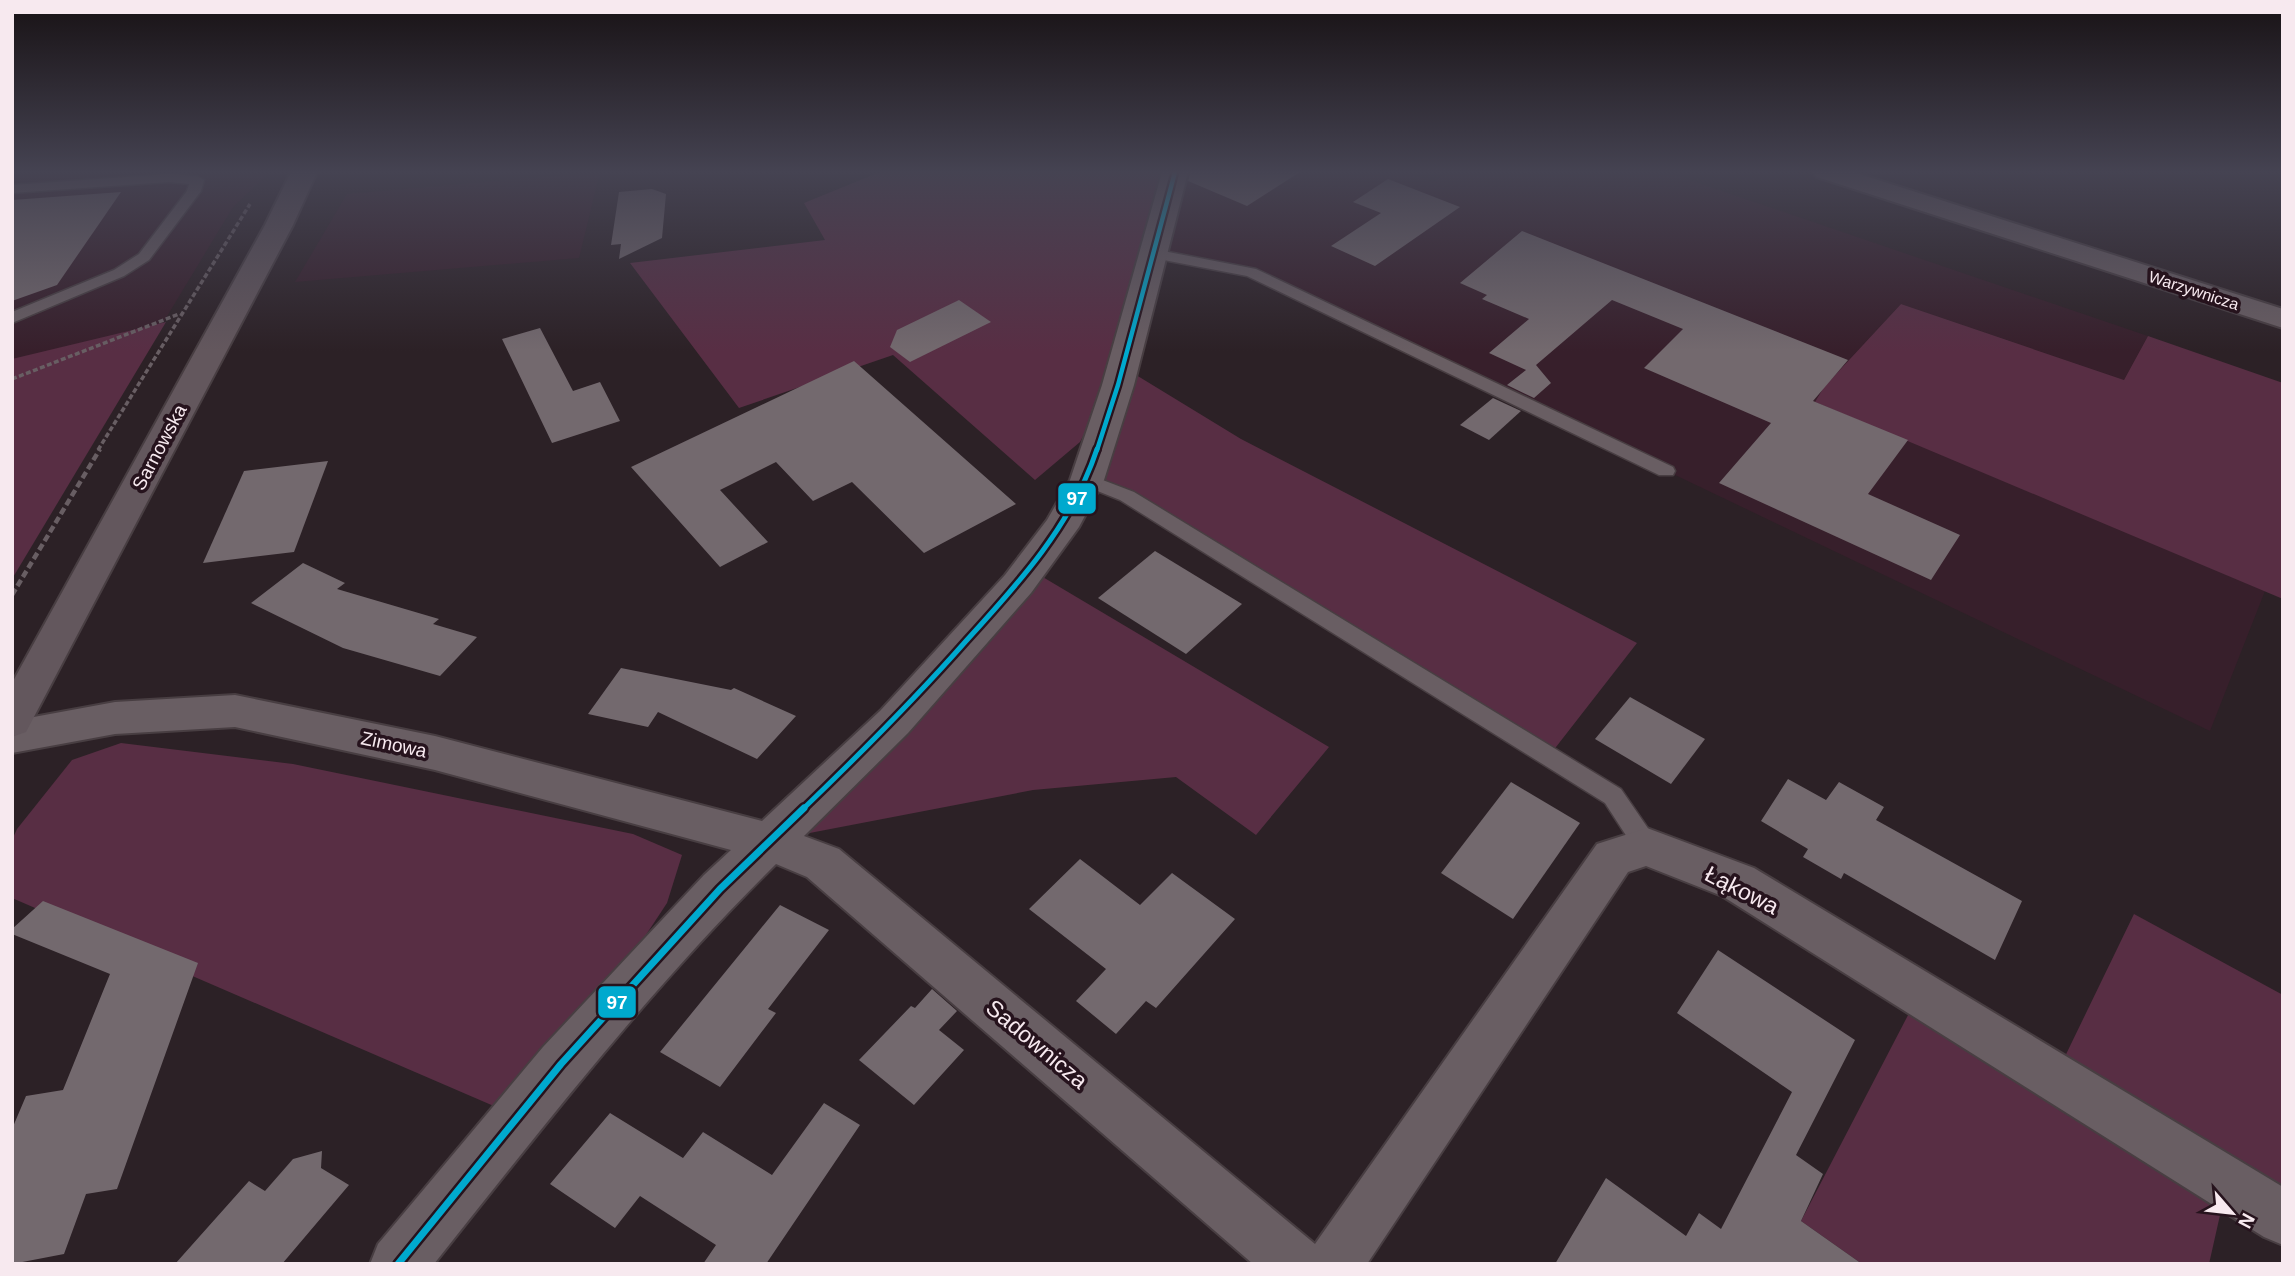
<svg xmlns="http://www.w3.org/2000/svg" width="2295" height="1276" font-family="Arial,sans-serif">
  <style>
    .built { fill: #371f2b }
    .green { fill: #582e44 }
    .building { fill: #73696e }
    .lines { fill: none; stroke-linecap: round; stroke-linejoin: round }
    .lane-casing { stroke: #483e42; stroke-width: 3 }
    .street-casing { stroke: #483e42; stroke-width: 4 }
    .secondary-casing { stroke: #483e42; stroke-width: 4 }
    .path-far1 { stroke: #685e63; stroke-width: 3.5; stroke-dasharray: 5 2.5; stroke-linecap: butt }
    .path { stroke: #685e63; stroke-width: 4.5; stroke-dasharray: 7 3.5; stroke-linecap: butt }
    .lane { fill: #695e63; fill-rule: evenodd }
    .street { fill: #695e63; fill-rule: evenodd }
    .secondary { fill: #63575d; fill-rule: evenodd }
    .bus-1-far2-casing { stroke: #26131d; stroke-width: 9 }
    .bus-1-far1-casing { stroke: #26131d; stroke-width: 10 }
    .bus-1-casing { stroke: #26131d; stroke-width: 12 }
    .bus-1-far2 { stroke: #00a9ce; stroke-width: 4.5 }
    .bus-1-far1 { stroke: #00a9ce; stroke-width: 5 }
    .bus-1 { stroke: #00a9ce; stroke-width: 7 }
    .labels { text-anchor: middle; stroke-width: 7; stroke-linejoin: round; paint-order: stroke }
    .far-street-label { font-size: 16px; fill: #f7e9ef; stroke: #26131d }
    .street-label { font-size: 19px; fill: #f7e9ef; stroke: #26131d }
    .near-street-label { font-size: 23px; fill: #f7e9ef; stroke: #26131d }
    .line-badge { stroke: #26131d; stroke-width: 2.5 }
    .badge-label { font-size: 19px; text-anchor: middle; font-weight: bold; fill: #fff }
  </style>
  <rect width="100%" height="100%" fill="#2c2126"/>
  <g class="built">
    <path d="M12 172H270L233 207 12 573Z"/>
    <path d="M600 172 579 258 295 282 347 194Z"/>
    <path d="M1175 172H1405L1433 182 1447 172H1666L2148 336 2124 380 1901 304 1824 387 1816 402 2265 591 2210 731 1251 272 1153 254Z"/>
  </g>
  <g class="green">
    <path d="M880 172H1168L1113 378 1080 442 1035 480 893 355 739 408 630 263 825 240 804 203Z"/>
    <path d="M1901 304 2124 380 2148 336 2283 383V599L1815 402 1824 387Z"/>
    <path d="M166 322 12 579V359Z"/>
    <path d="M1123 367 1241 439 1637 643 1549 756 1087 480Z"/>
    <path d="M1031 570 1329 747 1256 835 1176 777 1033 790 768 841Z"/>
    <path d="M121 743 293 764 633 834 682 855 667 903 561 1064 519 1117 12 898V840L17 829 72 760Z"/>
    <path d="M2134 914 2283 995V1218L2227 1184 2209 1264H1862L1801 1221 1919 994 2055 1077Z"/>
  </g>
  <g class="building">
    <path d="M1190 172H1300L1247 206 1188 181Z"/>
    <path d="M1388 179 1460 207 1375 266 1331 246 1381 213 1353 202Z"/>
    <path d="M652 189 666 194 662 238 619 259 621 244 611 245 619 192Z"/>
    <path d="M121 192 57 285 12 301V200Z"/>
    <path d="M1522 231 1848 360 1813 401 1908 440 1868 494 1960 535 1931 580 1719 483 1771 423 1644 368 1683 329 1612 300 1536 365 1551 383 1534 398 1507 385 1526 370 1489 353 1529 319 1482 299 1487 295 1460 283Z"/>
    <path d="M959 300 991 322 910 362 890 347 897 330Z"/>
    <path d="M540 328 573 391 600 382 620 421 552 443 502 339Z"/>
    <path d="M854 361 1016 504 924 553 852 482 813 501 776 462 720 490 768 542 720 567 631 467Z"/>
    <path d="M1493 398 1521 411 1489 440 1460 425Z"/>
    <path d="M328 461 294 552 203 563 244 471Z"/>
    <path d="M1155 551 1242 604 1186 654 1098 598Z"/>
    <path d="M303 563 345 583 337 589 439 619 433 624 477 637 440 676 343 648 251 603Z"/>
    <path d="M621 668 731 690 734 688 796 716 757 759 658 712 648 727 588 714Z"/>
    <path d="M1630 697 1705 739 1671 784 1595 739Z"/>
    <path d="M1788 779 1826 800 1839 782 1884 807 1876 820 2022 901 1995 960 1844 873 1841 879 1803 857 1808 849 1761 821Z"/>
    <path d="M1511 782 1580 823 1513 919 1441 873Z"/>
    <path d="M1080 859 1140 905 1172 873 1235 919 1156 1008 1146 1001 1116 1034 1076 1001 1106 969 1029 909Z"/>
    <path d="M43 901 198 963 117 1189 86 1194 64 1254 12 1264V1129L26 1096 63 1090 110 974 12 934V929Z"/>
    <path d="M780 905 829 930 768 1009 776 1013 720 1087 660 1052Z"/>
    <path d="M1718 950 1855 1040 1796 1155 1823 1174 1801 1221 1862 1264H1555L1606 1178 1686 1236 1699 1213 1721 1229 1792 1092 1677 1013Z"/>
    <path d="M932 989 957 1011 939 1030 964 1050 914 1105 859 1060 911 1006 915 1008Z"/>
    <path d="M824 1103 860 1125 766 1264H703L716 1245 640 1196 615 1228 550 1184 610 1113 683 1158 703 1132 772 1175Z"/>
    <path d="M322 1151 321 1168 349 1185 282 1264H175L249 1181 265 1191 293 1159Z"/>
  </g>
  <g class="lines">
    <g class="lane-casing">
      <g id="lane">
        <path d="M169 174 197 176 204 180 201 191 149 260 124 276 12 323V312L114 270 139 254 187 191 189 184 169 182 12 193V185Z"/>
        <path d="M1153 249 1256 269 1673 467 1675 471 1673 475H1659L1247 276 1148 257 1145 254Z"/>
        <path d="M1087 474 1134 492 1621 789 1656 840 1659 847 1656 854 1647 857 1638 854 1605 803 1120 500 1080 484 1078 480 1080 476Z"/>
      </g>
    </g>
    <g class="street-casing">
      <g id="street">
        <path d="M1162 172H1188L1134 385 1104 480 1079 527 1031 593 908 733 804 836 839 849 1315 1244 1597 844 1647 828 1754 868 2283 1187V1245L2264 1237 1722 896 1646 866 1628 872 1367 1264H1253L807 877 776 864C651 987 543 1127 434 1264H370L378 1244 543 1047 704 875 731 850 435 770 235 727 115 734 12 753V721L115 702 235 695 435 736 762 821 880 711 1005 575 1047 520 1070 480 1102 385Z"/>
        <path d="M1813 172H1853L2283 309V328L1817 177Z"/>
      </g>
    </g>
    <g class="secondary-casing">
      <path id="secondary" d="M291 172H317L293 225 26 732 12 737V683L265 225Z"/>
    </g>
    <g class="path-far1">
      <path d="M12 379 179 314"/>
      <path d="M98 450 250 204"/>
    </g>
    <path class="path" d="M12 595 100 449"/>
    <use href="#lane" class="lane"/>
    <use href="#street" class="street"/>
    <use href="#secondary" class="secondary"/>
    <g class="bus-1-far2-casing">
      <path id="bus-1-far2" d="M1097 450 1118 385 1175 172"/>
    </g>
    <g class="bus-1-far1-casing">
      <path id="bus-1-far1" d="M802 810C859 755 914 700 966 641 1019 583 1072 525 1097 449"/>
    </g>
    <g class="bus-1-casing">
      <path id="bus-1" d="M398 1264 561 1064 720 889 804 808"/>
    </g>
    <use href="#bus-1-far2" class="bus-1-far2"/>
    <use href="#bus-1-far1" class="bus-1-far1"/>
    <use href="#bus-1" class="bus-1"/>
  </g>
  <linearGradient id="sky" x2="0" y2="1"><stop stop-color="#181215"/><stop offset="0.49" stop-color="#454352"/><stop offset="1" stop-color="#454352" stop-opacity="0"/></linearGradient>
  <rect width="2295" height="351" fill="url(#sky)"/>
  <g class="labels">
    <g class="far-street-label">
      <text transform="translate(2194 290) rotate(18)" y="6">Warzywnicza</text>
    </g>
    <g class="street-label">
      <text transform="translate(159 447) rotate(-62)" y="7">Sarnowska</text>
      <text transform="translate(394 744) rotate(12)" y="7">Zimowa</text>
    </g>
    <g class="near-street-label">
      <text transform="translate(1742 890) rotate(27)" y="8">Łąkowa</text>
      <text transform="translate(1037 1044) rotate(40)" y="8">Sadownicza</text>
    </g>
  </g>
  <g class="line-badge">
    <rect x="1057" y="482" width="40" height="33" rx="7" fill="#00a9ce"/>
    <rect x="597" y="985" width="40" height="34" rx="7" fill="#00a9ce"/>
  </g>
  <g class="badge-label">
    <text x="1077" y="505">97</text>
    <text x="617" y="1009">97</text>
  </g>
  <rect width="2295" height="1276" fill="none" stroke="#f7e9ef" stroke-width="28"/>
  <g transform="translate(2232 1213) rotate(118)" stroke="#26131d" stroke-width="5" paint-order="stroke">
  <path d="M0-5L12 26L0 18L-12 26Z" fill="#f7e9ef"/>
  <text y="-10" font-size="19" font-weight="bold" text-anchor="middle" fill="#f7e9ef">N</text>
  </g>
</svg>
